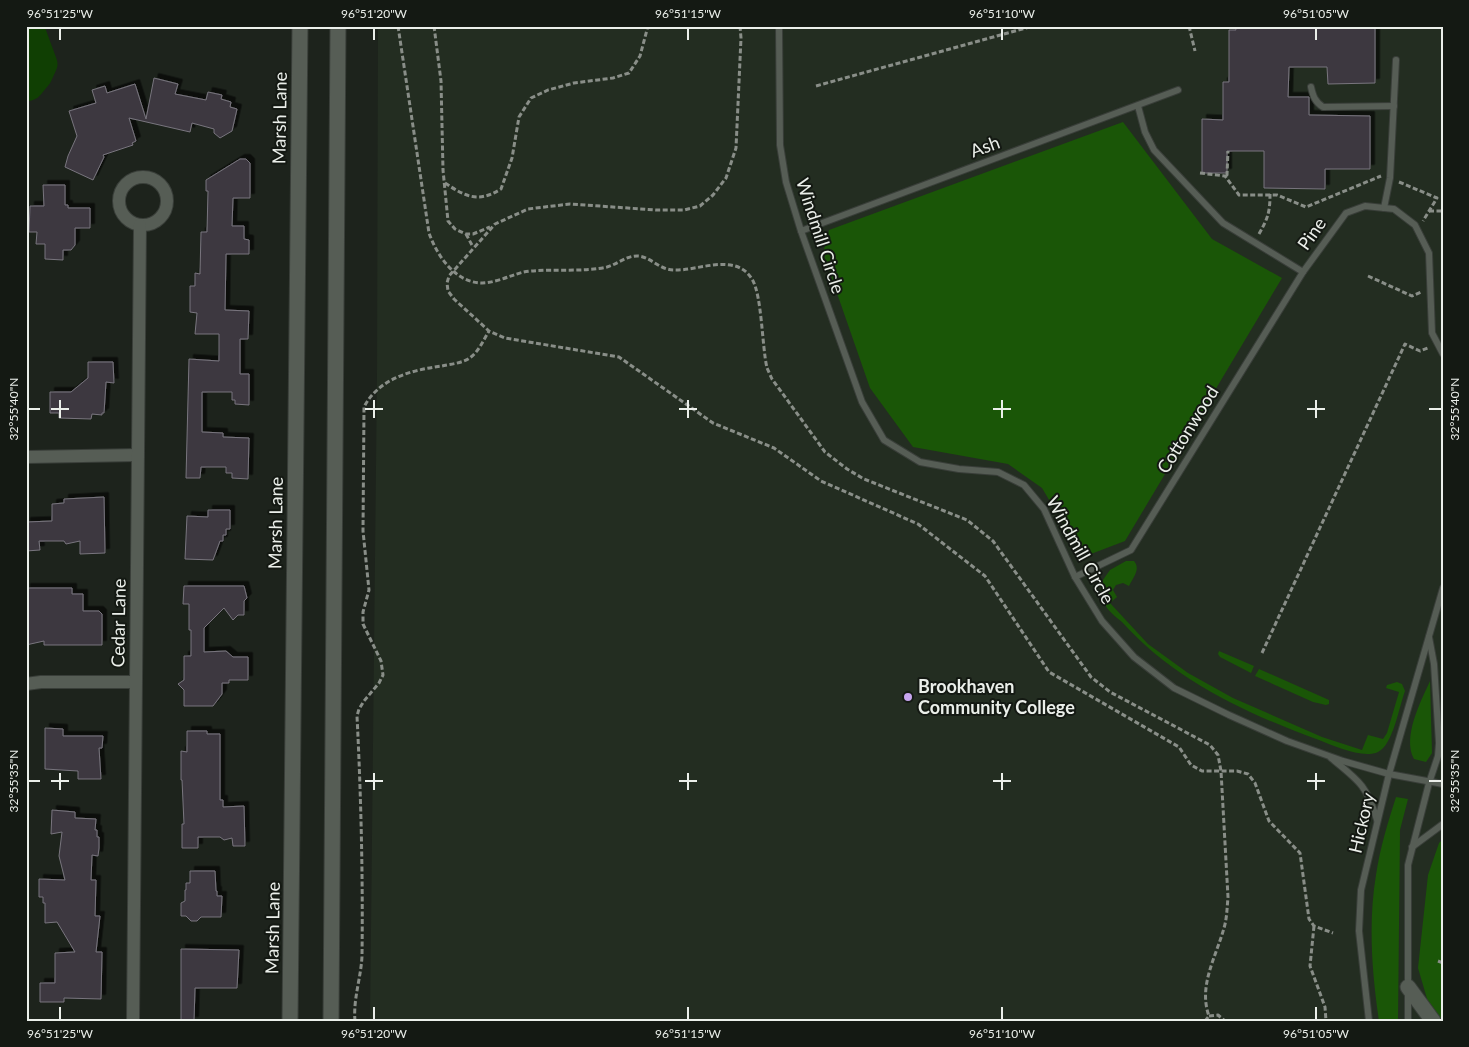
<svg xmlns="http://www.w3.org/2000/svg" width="1469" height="1047" font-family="Lato,sans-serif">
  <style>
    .built { fill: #232d21 }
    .green { fill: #1a5607 }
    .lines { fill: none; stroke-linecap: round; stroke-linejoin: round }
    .river { stroke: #103f03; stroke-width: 29 }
    .building { fill: #3c3941; stroke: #79757e; filter: url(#shadow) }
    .lane-casing { stroke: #393e39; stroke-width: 8 }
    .street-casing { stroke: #393e39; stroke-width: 14 }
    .secondary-casing { stroke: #393e39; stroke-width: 17 }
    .path { stroke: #898e88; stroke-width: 3; stroke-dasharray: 5 2.5; stroke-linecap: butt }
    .lane { stroke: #565d55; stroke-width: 6 }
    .street { stroke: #565d55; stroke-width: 12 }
    .secondary { stroke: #565d55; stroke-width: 15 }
    .ticks { fill: none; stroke: #ebefea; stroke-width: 2 }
    .poi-dot { fill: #c7a6ef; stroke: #141913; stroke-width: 2 }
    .labels { text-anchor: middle; stroke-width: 4; stroke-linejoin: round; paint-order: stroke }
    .street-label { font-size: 18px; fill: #ebefea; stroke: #141913 }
    .poi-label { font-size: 18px; font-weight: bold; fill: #ebefea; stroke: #141913; text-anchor: start }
    .neatline { fill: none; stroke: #ebefea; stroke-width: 2 }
    .ticks-label { font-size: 12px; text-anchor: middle; fill: #ebefea }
  </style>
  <defs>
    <filter id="shadow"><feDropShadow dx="4.5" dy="-4.5" stdDeviation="0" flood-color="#0009"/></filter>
  </defs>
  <rect width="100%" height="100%" fill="#1d231c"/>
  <path class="built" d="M378 26H1443V1021H370L377 373Z"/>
  <g class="green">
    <path d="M1123 122 1212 239 1282 278 1125 541 1083 557 1042 488 1008 464 913 447 870 388 823 253 829 230Z"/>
    <path d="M1126 561H1134C1141 569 1133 578 1129 586L1123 583 1116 585 1113 590 1117 597 1110 603 1148 644 1188 673 1233 698 1322 737 1362 750 1368 735 1383 739 1387 733 1399 692 1386 688 1387 685 1397 682 1402 684 1405 691C1399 707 1393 745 1378 752 1363 759 1334 746 1319 740 1247 714 1174 680 1122 622 1116 617 1107 610 1104 603 1102 597 1101 590 1100 584L1110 570Z"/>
    <path d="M1219 651 1254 666 1251 673 1220 657 1218 654Z"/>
    <path d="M1259 669 1329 700V704L1326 705 1313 702 1255 676Z"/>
    <path d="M1430 681 1432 753 1426 762 1414 759C1402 737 1421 701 1430 681Z"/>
    <path d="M1396 797 1408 799 1400 830 1398 1021H1379C1372 973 1368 923 1376 875 1380 848 1388 822 1396 797Z"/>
    <path d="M1443 839V1021L1433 1019 1418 968 1428 875 1439 843Z"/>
  </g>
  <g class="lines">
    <path class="river" d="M26 87 29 86 38 75 43 64 29 26"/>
  </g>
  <g class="building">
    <path d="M1235 26H1375V83L1328 84 1327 67H1289L1288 97H1309V115L1370 116V169H1325V189L1264 188V151H1227V173H1202V119L1223 120V82H1229V30H1236Z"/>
    <path d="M154 78 178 84 175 94 206 100 208 92 222 95 221 99 231 102 230 107 237 109 232 131 220 138 214 133V129L192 123 190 132 129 118 136 141 132 143 133 145 103 155 104 157 93 180 65 167 68 156 77 136 69 111 96 103 92 90 105 86 107 93 135 84 146 119Z"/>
    <path d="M240 159H246L250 163V198H233L232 226H244V239L249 240V254H226L225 310 249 311 248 339H240V374H249V405L235 404V400H232V392H202V432L223 433V437L249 438 248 479 232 478V473H226V467H201L200 478H186L189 359 219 361V334H195L197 313 190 312V286H195V273L200 274 201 232H207L208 191H206V180Z"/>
    <path d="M43 185H65V205H68V208H90V228H75V245L71 250H63V260L45 259V244H36L37 232H29L30 206H44Z"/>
    <path d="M88 362H113L114 383 106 382 104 413H102V415L92 414 91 419 59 418V413H50V392H71L88 378Z"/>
    <path d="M104 497 105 553 80 554V541L66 544 64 541H39L40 550 26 551V522L52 521V504L64 503V499Z"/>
    <path d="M208 510H230V529H226V535H223V541H220L213 560 185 559 187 516 208 517Z"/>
    <path d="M184 586H244L247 598 244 601V615H238L233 620 224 608 204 628V652L226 651 233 657H248V680H229V683H222V694L213 706H184V690L178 684 184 680V656H191V630H189V604H183Z"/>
    <path d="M26 588H72V594H83V611H99L102 614V645H44V641L26 645Z"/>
    <path d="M45 728 63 729V736H103L102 748H99L101 779H78V771L45 769Z"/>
    <path d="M187 731H207V734H220V800H223V807L244 806 245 846H233L232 838 224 840 220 837H198V848H182V824H184L182 780H181V751L187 752Z"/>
    <path d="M52 810 75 812V818L96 819 95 830H97V837H99V848L98 856 92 855 91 880H96L95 916H100L96 952H102L101 999 64 998V1002H40V983H55V953L75 952 57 922 45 923V903H43V897H39V879L65 880 59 856 62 832 51 834Z"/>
    <path d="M190 871H215L216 891H217V896H222L221 917H201L197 921H191L186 916H181V903L185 901V890H186V883H190Z"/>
    <path d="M181 949 239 950 237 988H195L194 1021H181Z"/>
  </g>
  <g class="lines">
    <g class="lane-casing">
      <g id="lane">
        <path d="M779 26 780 145 786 182 801 231 862 402 884 440 920 462 959 469 998 472 1024 485 1044 509 1075 577 1102 621 1134 657 1174 688 1229 715 1287 741 1343 761 1389 774 1443 784"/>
        <path d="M1311 87C1313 96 1315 102 1323 107L1394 106"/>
        <path d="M1138 106 1145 132 1154 150 1223 223 1303 272 1346 213 1365 206 1394 209 1415 225 1429 253 1432 333 1443 354"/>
        <path d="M1384 208 1390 178 1396 60"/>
        <path d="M801 231 1178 90"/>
        <path d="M1075 577 1131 550 1303 272"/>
        <path d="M1331 758C1358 780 1367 785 1377 820"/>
        <path d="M1412 847 1443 824"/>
        <path d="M1369 1021 1359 931 1361 890 1389 774 1443 588"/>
        <path d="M1408 1021V865L1429 783 1438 756 1439 743 1434 664 1429 637"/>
      </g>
    </g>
    <g class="street-casing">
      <g id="street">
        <circle cx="143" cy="201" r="24"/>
        <path d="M26 457 138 455"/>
        <path d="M26 684 41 682H135"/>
        <path d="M133 1021 140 225"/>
      </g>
    </g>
    <g class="secondary-casing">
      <g id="secondary">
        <path d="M1408 987 1433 1021"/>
        <path d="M290 1021 300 26"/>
        <path d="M331 1021 338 26"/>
      </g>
    </g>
    <g class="path">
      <path d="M398 26 429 233C439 261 462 291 495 281 508 278 518 272 531 271 554 269 586 272 607 267 618 264 627 255 639 256 652 258 660 270 674 270 699 271 735 252 752 279 762 295 762 347 767 368L772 379 825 452 847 469 864 479 967 520 993 541 1091 677 1110 692 1210 745 1218 755 1221 771 1228 897C1227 908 1227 918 1224 928 1216 957 1198 986 1209 1016"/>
      <path d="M434 26 441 81 443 170 448 221 455 229 466 234H473L490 227"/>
      <path d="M740 26 741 38 736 148 726 178 713 195 700 206 684 210H656L570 204 528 209 495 224 449 276 447 283 448 291 454 299 489 331 505 338 619 357 713 423 774 448 821 481 918 524 985 576 1049 672 1179 747 1191 765 1202 771H1237L1248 774 1255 783 1269 821 1300 853 1309 919 1314 926 1333 933"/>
      <path d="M1189 26 1195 51"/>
      <path d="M816 86 1033 26"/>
      <path d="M1200 173 1225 176 1239 195H1277L1306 207 1381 176"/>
      <path d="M1226 175H1227L1228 151"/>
      <path d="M1399 182 1437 198 1423 221"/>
      <path d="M445 183C466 197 478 203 501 189L512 158 519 117 531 98 548 90 574 83 613 78 629 73 640 56 648 26"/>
      <path d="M1429 211H1443"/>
      <path d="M466 234 473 247"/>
      <path d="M1259 234C1268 218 1270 212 1270 194"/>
      <path d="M1368 276 1412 296 1421 292"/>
      <path d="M1262 653 1405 344 1420 351 1428 348"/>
      <path d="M1314 926 1310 966 1325 1007 1326 1021"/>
      <path d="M1438 961 1443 963"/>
      <path d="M1209 1016 1218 1015 1225 1021"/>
      <path d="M355 1021C353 999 361 978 362 956 363 877 361 796 357 716L359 709 364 701 379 683 383 675 381 661 363 624V612L369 590 363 531 364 407C379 378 412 370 442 366 451 364 464 363 471 357 479 351 484 339 489 331"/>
      <path d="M1205 1021 1209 1016"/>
    </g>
    <use href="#lane" class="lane"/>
    <use href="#street" class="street"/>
    <use href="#secondary" class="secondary"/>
  </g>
  <path class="ticks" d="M60 28V40M374 28V40M688 28V40M1002 28V40M1316 28V40M60 400V418M374 400V418M688 400V418M1002 400V418M1316 400V418M28 409H40M51 409H69M365 409H383M679 409H697M993 409H1011M1307 409H1325M1429 409H1442M60 773V790M374 773V790M688 773V790M1002 773V790M1316 773V790M28 781H40M51 781H69M365 781H383M679 781H697M993 781H1011M1307 781H1325M1429 781H1442M60 1007V1020M374 1007V1020M688 1007V1020M1002 1007V1020M1316 1007V1020"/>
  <circle class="poi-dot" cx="908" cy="697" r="5"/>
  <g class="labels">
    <g class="street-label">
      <text transform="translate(280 118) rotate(-89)" y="6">Marsh Lane</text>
      <text transform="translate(985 147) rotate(-20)" y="6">Ash</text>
      <text transform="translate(1312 234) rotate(-55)" y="6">Pine</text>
      <text transform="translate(820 236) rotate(72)" y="6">Windmill Circle</text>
      <text transform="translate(1188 430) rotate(-58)" y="6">Cottonwood</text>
      <text transform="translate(276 523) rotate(-89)" y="6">Marsh Lane</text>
      <text transform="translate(1080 550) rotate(61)" y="6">Windmill Circle</text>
      <text transform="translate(119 623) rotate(-89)" y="6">Cedar Lane</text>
      <text transform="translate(1362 823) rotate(-77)" y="6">Hickory</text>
      <text transform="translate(273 928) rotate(-89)" y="6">Marsh Lane</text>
    </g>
    <g class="poi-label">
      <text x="918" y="693">Brookhaven<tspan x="918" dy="21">Community College</tspan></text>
    </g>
  </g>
  <rect width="1469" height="1047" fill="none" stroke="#141913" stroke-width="55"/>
  <rect x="28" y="28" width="1414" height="992" class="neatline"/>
  <g class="ticks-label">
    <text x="60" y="18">96°51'25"W</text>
    <text x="374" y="18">96°51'20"W</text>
    <text x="688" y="18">96°51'15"W</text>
    <text x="1002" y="18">96°51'10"W</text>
    <text x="1316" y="18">96°51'05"W</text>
    <text transform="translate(14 409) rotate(-90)" y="4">32°55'40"N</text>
    <text transform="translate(1455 409) rotate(-90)" y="4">32°55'40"N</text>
    <text transform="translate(14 781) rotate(-90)" y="4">32°55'35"N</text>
    <text transform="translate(1455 781) rotate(-90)" y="4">32°55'35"N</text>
    <text x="60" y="1038">96°51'25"W</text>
    <text x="374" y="1038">96°51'20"W</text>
    <text x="688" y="1038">96°51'15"W</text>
    <text x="1002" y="1038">96°51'10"W</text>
    <text x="1316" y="1038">96°51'05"W</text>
  </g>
</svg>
